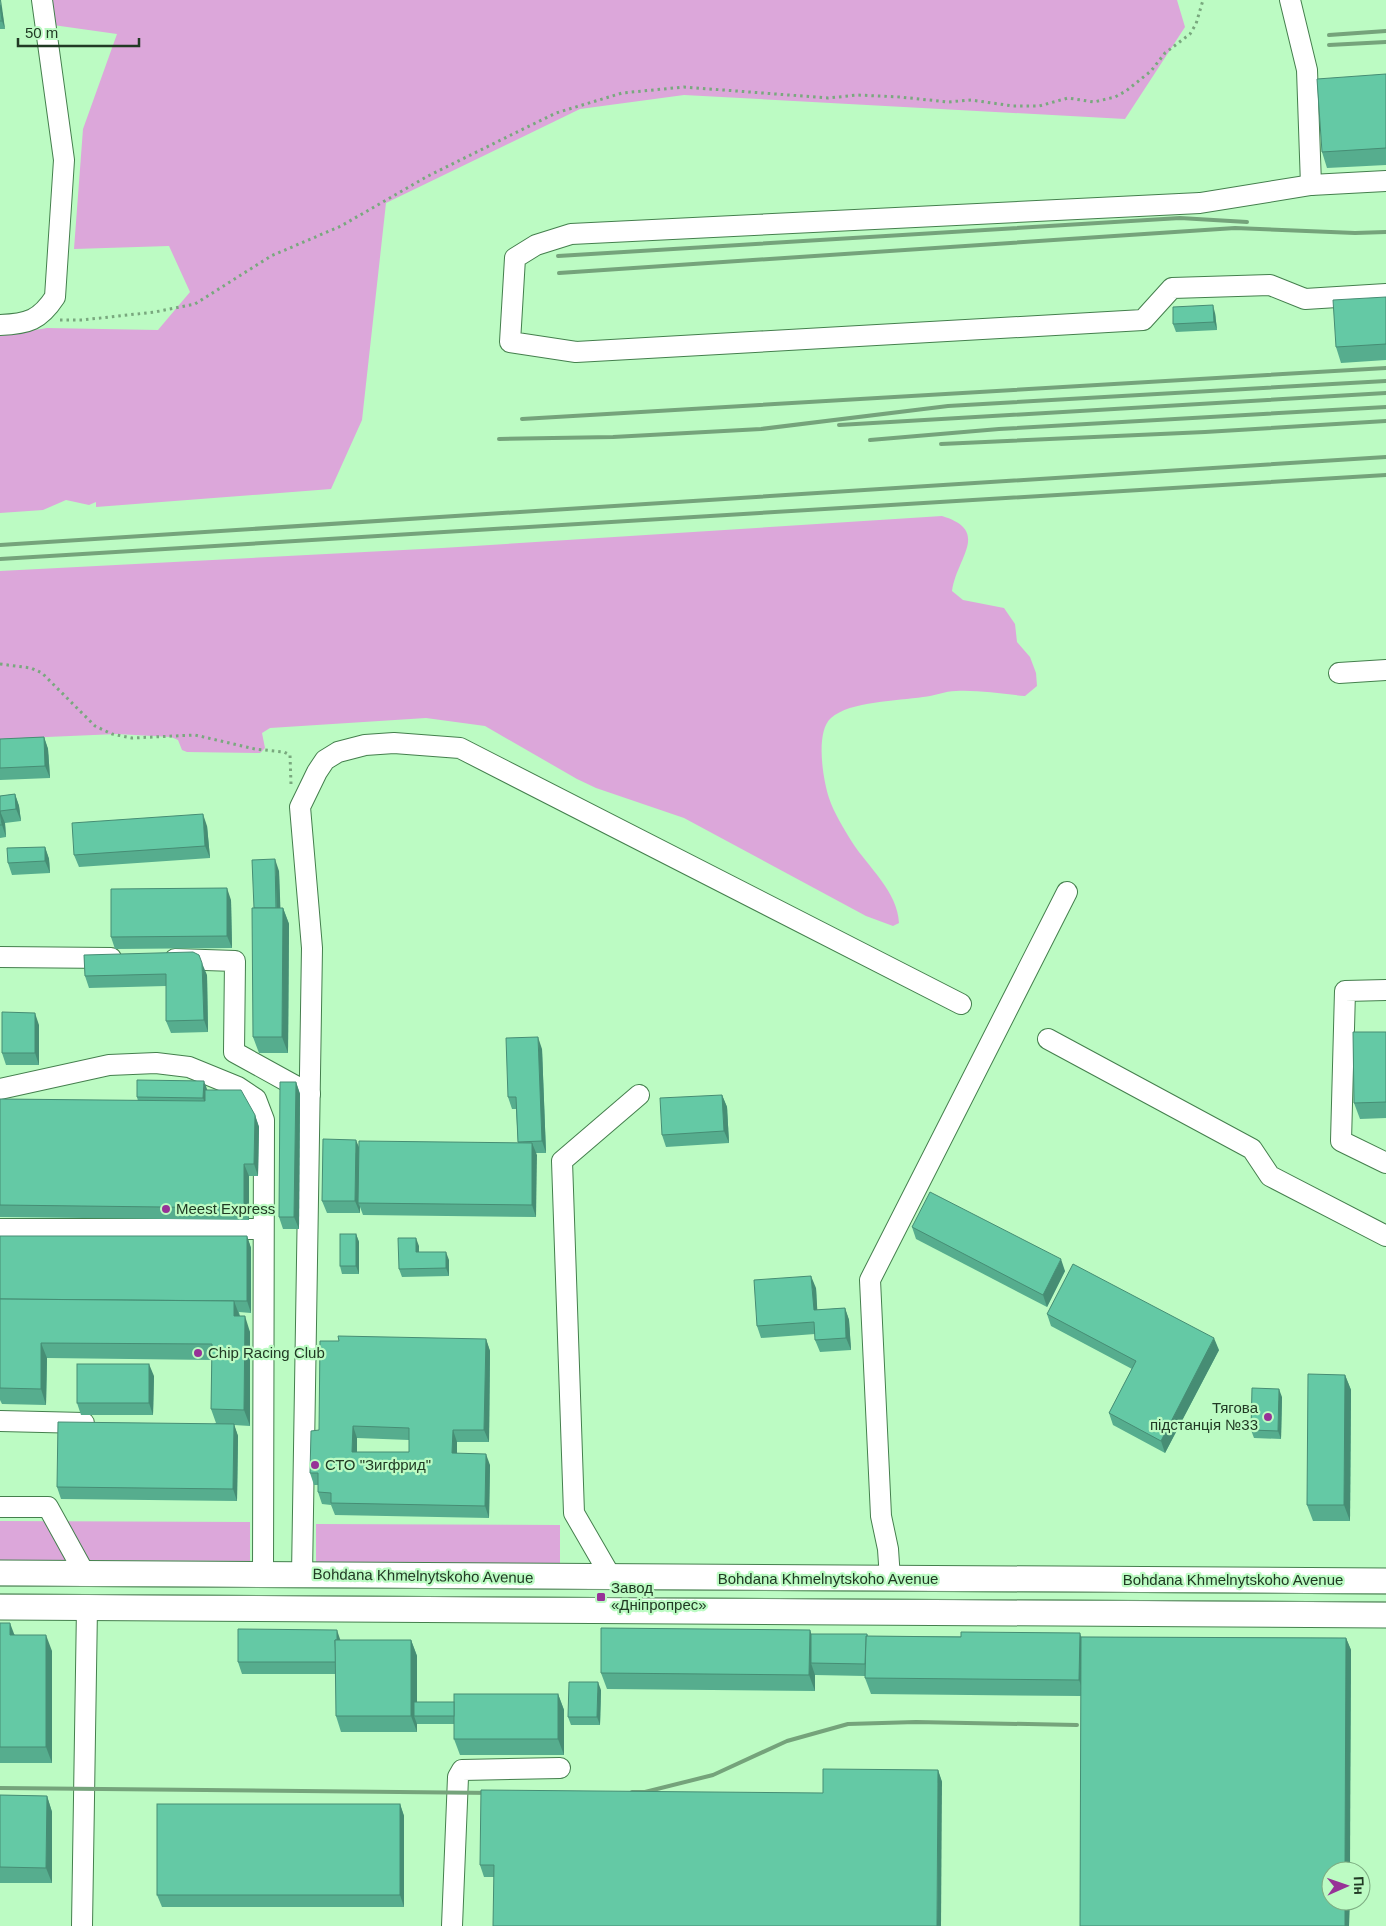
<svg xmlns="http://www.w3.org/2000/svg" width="1386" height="1926" font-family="Arial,sans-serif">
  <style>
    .green { fill: #dca7da }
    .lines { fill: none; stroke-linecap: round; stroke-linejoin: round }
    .minor-casing { stroke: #447f4d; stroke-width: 22 }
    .major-casing { stroke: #447f4d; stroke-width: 27 }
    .path { stroke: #79a87e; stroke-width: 3; stroke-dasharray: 2.5 4; stroke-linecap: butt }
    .minor { stroke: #fff; stroke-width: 20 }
    .major { stroke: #fff; stroke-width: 25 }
    .tram { stroke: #75a37b; stroke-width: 1 }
    .rail { stroke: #75a37b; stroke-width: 4 }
    .wall { fill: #56ad8e; fill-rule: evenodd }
    .shaded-wall { fill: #468d74 }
    .building { fill: #64c9a5; stroke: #468d74; fill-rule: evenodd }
    .poi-dot { fill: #973297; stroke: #bcfbc3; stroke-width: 2 }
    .labels { text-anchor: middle; stroke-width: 4.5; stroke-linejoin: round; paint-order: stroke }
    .poi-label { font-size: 15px; fill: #213a24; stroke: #bcfbc3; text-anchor: start }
    .street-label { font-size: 15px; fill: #213a24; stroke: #bcfbc3 }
  </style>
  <rect width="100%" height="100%" fill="#bcfbc3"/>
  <g class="green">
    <path d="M51 0H1177L1185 27 1125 119 684 95 580 109 386 203 362 420 331 489 96 507V502L89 505 66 500 43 510 0 513V336L47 328 158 330 190 292 169 246 74 249 83 129 117 34 53 25Z"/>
    <path d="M942 516C991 531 957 557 952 591L963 600 1004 608 1015 624 1017 642 1030 657 1036 673 1037 686 1025 696C1002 694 979 690 956 691 945 691 934 696 923 697 898 701 850 701 831 718 815 732 823 780 829 798 834 813 844 829 852 842 868 867 898 892 899 923L893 926 866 916 684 818 596 788 577 779 485 726 426 718 270 728 262 733 265 748 260 753 187 752 182 750 178 740 171 737 117 734 0 739V571L442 548Z"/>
    <path d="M0 1521 250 1522V1561L0 1560Z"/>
    <path d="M316 1524 560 1525V1564L316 1562Z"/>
  </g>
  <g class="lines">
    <g class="minor-casing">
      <g id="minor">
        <path d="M1290 0 1307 70 1311 185"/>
        <path d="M1386 181 1311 185 1200 203 571 234 536 245 515 258 510 342 576 352 1143 320 1172 288 1270 285 1305 299 1386 294"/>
        <path d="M0 325C28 324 40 320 55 297L64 160 42 0"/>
        <path d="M1339 673 1386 670"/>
        <path d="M0 957 111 958"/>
        <path d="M175 959 235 961 234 1052 310 1094"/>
        <path d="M1386 990 1345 991 1341 1141 1386 1163"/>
        <path d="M1048 1039 1252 1149 1270 1176 1386 1236"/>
        <path d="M0 1089 109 1065 156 1063 189 1067 238 1087 256 1099 264 1120 263 1575"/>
        <path d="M0 1229H262"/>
        <path d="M0 1421 84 1423"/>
        <path d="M0 1507H48L85 1574"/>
        <path d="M302 1575 312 948 300 807 317 772 325 760 338 752 365 745 394 743 460 748 961 1004"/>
        <path d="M611 1577 574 1513 562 1161 639 1095"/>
        <path d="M890 1579 888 1549 881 1516 870 1280 1067 892"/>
        <path d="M82 1926 87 1607"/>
        <path d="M452 1926 458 1777 462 1770 560 1768"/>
      </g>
    </g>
    <g class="major-casing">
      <g id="major">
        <path d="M0 1573 1386 1581"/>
        <path d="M0 1607 1386 1615"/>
      </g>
    </g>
    <g class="path">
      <path d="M60 320H82L155 312 195 304 271 256 341 226 428 176 515 133 556 113 622 93 684 87 828 98 858 95 900 97 948 102 971 100 1013 106H1039L1068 98 1094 102 1115 97 1126 91 1151 71 1165 53 1190 34 1196 24 1203 0"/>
      <path d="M0 664 31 668 42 673 95 726 112 734 132 738 195 735 255 749 284 752 290 755 291 784"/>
    </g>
    <use href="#minor" class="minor"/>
    <use href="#major" class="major"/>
    <g class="tram">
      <path d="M0 1586 1386 1594"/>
      <path d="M0 1594 1386 1602"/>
    </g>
    <g class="rail">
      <path d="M1329 35 1386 31"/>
      <path d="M1329 45 1386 42"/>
      <path d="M558 256 1180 218 1247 222"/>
      <path d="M559 273 1235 228 1355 233 1386 232"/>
      <path d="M522 419 1386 368"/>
      <path d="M839 425 1386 393"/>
      <path d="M499 439 613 437 761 429 948 406 1386 381"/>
      <path d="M870 440 999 429 1386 407"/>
      <path d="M941 444 1205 432 1386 421"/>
      <path d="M0 545 1386 457"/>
      <path d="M0 559 1386 475"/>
      <path d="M0 1788 495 1793"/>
      <path d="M632 1792H645L713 1775 787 1741 848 1724 916 1722 1077 1725"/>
    </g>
  </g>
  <g class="wall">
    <path d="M0 0 5 29H0Z"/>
    <path d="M1386 74V165L1327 168 1322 152Z"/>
    <path d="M1386 297V360L1341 363 1336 347Z"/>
    <path d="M1215 313 1217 330 1176 332 1173 324Z"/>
    <path d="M44 737 48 749 50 778 0 780V739Z"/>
    <path d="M15 794 19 806 21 821 5 823 6 837 0 838V796Z"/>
    <path d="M207 826 210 858 79 867 74 855Z"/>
    <path d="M45 847 49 859 50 873 12 875 8 863Z"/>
    <path d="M279 871 280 908H283L289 924 288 1053H259L253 1037 254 908Z"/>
    <path d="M231 900 232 948 115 949 111 937Z"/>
    <path d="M84 955 207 975 208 1032 171 1033 166 1021V986L89 988 85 976Z"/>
    <path d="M39 1025V1065H6L2 1053Z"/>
    <path d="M1386 1032V1118L1360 1119 1354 1103Z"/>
    <path d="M542 1049 546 1153H536V1217L363 1215 360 1207V1213H327L322 1201 359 1148 518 1143 516 1109H512L508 1097Z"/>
    <path d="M296 1082 300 1094 299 1229H283L279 1217Z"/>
    <path d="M207 1090 255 1115 259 1127 258 1176H249V1220L0 1217V1099L138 1101 137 1097Z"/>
    <path d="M722 1095 727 1107 729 1143 666 1147 662 1135Z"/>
    <path d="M912 1227 1065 1271 1047 1307 916 1239Z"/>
    <path d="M356 1234 359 1242V1274H342L340 1266Z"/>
    <path d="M0 1236H247L251 1248V1313L239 1312 240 1316 250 1332V1426L234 1425 238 1436 237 1501 61 1499 57 1487 216 1423 211 1409 212 1360 47 1358 46 1405 2 1404 0 1400Z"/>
    <path d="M419 1246V1252L449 1260V1276L402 1277 399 1269Z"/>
    <path d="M816 1288 817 1310 845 1308 849 1320 851 1350 820 1352 815 1340V1334L761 1338 757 1326Z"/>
    <path d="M1047 1314 1219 1350 1165 1453 1113 1425 1109 1413 1132 1369 1051 1326Z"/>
    <path d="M486 1339 490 1351 489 1442H457V1453L490 1465 489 1518 335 1515 331 1505 322 1504 318 1492V1485H314L310 1473 319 1430ZM357 1438 409 1440V1452H357Z"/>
    <path d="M1345 1375 1351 1390 1350 1521H1313L1307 1505Z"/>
    <path d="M154 1376 153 1415H81L77 1403Z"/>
    <path d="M1282 1397 1281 1439 1254 1438 1251 1430Z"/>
    <path d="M0 1623 15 1635 52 1651V1763H0Z"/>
    <path d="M810 1630 811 1634H867L868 1636 1346 1638 1351 1650 1349 1926H1080L1081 1696 871 1694 865 1678V1676L815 1675V1691L607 1689 601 1673Z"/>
    <path d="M341 1640H411L417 1656V1702H454L558 1694 564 1710V1755H460L454 1739V1724H417V1732H341L336 1716V1674H242L238 1662Z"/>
    <path d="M601 1690 600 1725H571L568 1717Z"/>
    <path d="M938 1770 942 1782 494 1877H484L480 1865 823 1793Z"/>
    <path d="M0 1795 47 1796 52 1812V1883H0Z"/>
    <path d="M400 1804 404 1816V1907H162L157 1895Z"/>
  </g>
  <g class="shaded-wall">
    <path d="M0 0H1L5 29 2 21Z"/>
    <path d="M1213 305 1215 313 1217 330 1214 322Z"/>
    <path d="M44 737 48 749 50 778 45 766Z"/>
    <path d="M15 794 19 806 21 821 16 809Z"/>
    <path d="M0 811 5 823 6 837 2 825Z"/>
    <path d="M203 814 207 826 210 858 205 846Z"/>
    <path d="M45 847 49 859 50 873 45 861Z"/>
    <path d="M275 859 279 871 281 923 277 911Z"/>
    <path d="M227 888 231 900 232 948 227 936Z"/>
    <path d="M283 908 289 924 288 1053 282 1037Z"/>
    <path d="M202 963 207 975 208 1032 204 1020Z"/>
    <path d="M35 1013 39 1025V1065L35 1053Z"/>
    <path d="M538 1037 542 1049 546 1153 542 1141Z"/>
    <path d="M204 1081 210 1097 209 1113 203 1098Z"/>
    <path d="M296 1082 300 1094 299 1229 294 1217Z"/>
    <path d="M722 1095 727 1107 729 1143 724 1131Z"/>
    <path d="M255 1115 259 1127 258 1176 254 1164Z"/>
    <path d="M356 1140 361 1152 358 1203 360 1207V1213L355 1201Z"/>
    <path d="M532 1143 537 1155 536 1217 532 1205Z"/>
    <path d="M244 1164 249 1176V1220L244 1208Z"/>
    <path d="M356 1234 359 1242V1274L356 1266Z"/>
    <path d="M247 1236 251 1248V1313L247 1301Z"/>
    <path d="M416 1238 419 1246V1260L416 1252Z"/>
    <path d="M446 1252 449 1260V1276L446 1268Z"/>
    <path d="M1061 1259 1065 1271 1047 1307 1043 1295Z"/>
    <path d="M811 1276 816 1288 818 1322 814 1310Z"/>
    <path d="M234 1301 240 1317 234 1316Z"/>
    <path d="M845 1308 849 1320 851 1350 846 1338Z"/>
    <path d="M245 1316 250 1332V1426L244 1410Z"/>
    <path d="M1214 1338 1219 1350 1165 1453 1161 1441Z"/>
    <path d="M486 1339 490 1351 489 1442 484 1430Z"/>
    <path d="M41 1343 47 1358 46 1405 41 1389Z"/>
    <path d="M149 1364 154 1376 153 1415 149 1403Z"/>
    <path d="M1345 1375 1351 1390 1350 1521 1344 1505Z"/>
    <path d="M1279 1389 1282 1397 1281 1439 1278 1431Z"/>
    <path d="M234 1424 238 1436 237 1501 233 1489Z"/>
    <path d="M353 1426 357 1438V1464L352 1452Z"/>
    <path d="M453 1430 457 1442V1465L452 1453Z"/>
    <path d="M486 1454 490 1465 489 1518 485 1506Z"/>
    <path d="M10 1623 16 1639 10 1635Z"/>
    <path d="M337 1630 341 1642 337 1663Z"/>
    <path d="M810 1630 815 1646 811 1663 815 1675V1691L809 1675Z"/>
    <path d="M1080 1633 1085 1649V1696L1079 1680Z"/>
    <path d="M46 1635 52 1651V1763L46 1747Z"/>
    <path d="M1346 1638 1351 1650 1350 1871H1345Z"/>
    <path d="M411 1640 417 1656V1716H414L417 1724V1732L411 1716Z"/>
    <path d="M598 1682 601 1690 600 1725 597 1717Z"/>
    <path d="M558 1694 564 1710V1755L558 1739Z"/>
    <path d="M938 1770 942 1782 941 1926H937Z"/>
    <path d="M47 1796 52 1812V1883L46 1868Z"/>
    <path d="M400 1804 404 1816V1907L400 1895Z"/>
    <path d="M1345 1901H1350L1349 1926H1345Z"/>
  </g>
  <g class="building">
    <path d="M0 5 2 21H0Z"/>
    <path d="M1386 74V148L1322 152 1317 79Z"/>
    <path d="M1386 297V344L1336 347 1333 300Z"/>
    <path d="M1213 305 1214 322 1173 324V307Z"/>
    <path d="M44 737 45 766 0 768V739Z"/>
    <path d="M15 794 16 809 0 811 2 825H0V796Z"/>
    <path d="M203 814 205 846 74 855 72 823Z"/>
    <path d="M45 847V861L8 863 7 848Z"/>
    <path d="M275 859 276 908H254L252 860Z"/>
    <path d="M227 888V936L111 937V889Z"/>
    <path d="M252 908H283L282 1037H253Z"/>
    <path d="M193 952 199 955 202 963 204 1020 166 1021V974L85 976 84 955Z"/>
    <path d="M2 1012 35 1013V1053H2Z"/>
    <path d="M1353 1032H1386V1102L1354 1103Z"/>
    <path d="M538 1037 542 1141 518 1142 516 1097H508L506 1038Z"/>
    <path d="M137 1080 204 1081 203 1098 137 1097Z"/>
    <path d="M280 1082H296L294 1217H279Z"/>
    <path d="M205 1090H241L255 1115 254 1164H244V1208L0 1205V1099L205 1101Z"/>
    <path d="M722 1095 724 1131 662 1135 660 1098Z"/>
    <path d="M323 1139 356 1140 355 1201H322Z"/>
    <path d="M359 1141 532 1143V1205L358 1203Z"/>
    <path d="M930 1192 1061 1259 1043 1295 912 1227Z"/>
    <rect x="340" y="1234" width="16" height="32"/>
    <path d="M0 1236H247V1301L0 1299Z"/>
    <path d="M398 1238H416V1252H446V1268L399 1269Z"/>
    <path d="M1073 1264 1214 1338 1161 1441 1109 1413 1136 1361 1047 1314Z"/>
    <path d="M811 1276 814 1310 845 1308 846 1338 815 1340 814 1322 757 1326 754 1280Z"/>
    <path d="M0 1299 234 1301V1316H245L244 1410 211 1409 212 1344 41 1343V1389L0 1388Z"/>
    <path d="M338 1336 486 1339 484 1430H453L452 1453 486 1454 485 1506 331 1503V1493L318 1492V1473H310L311 1431 319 1430 320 1341H339ZM353 1426 409 1428V1452H352Z"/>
    <rect x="77" y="1364" width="72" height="39"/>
    <path d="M1308 1374 1345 1375 1344 1505H1307Z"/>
    <path d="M1252 1388 1279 1389 1278 1431 1251 1430Z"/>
    <path d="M58 1422 234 1424 233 1489 57 1487Z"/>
    <path d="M0 1623H10V1635H46V1747H0Z"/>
    <path d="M601 1628 810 1630 809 1675 601 1673Z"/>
    <path d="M238 1629 337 1630V1640H335L336 1662H238Z"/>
    <path d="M961 1632 1080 1633 1079 1680 865 1678 866 1636 961 1637Z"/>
    <path d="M811 1634H867V1636H866L865 1664 811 1663Z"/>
    <path d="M1081 1637 1346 1638 1345 1871H1331V1901H1345V1926H1080Z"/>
    <path d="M335 1640H411V1716H336Z"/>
    <path d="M569 1682H598L597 1717H568Z"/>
    <rect x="454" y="1694" width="104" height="45"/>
    <rect x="414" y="1702" width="40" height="14"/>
    <path d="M823 1769 938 1770 937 1926H493L494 1865H480L481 1790 823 1793Z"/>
    <path d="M0 1795 47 1796 46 1868 0 1867Z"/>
    <rect x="157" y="1804" width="243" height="91"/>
  </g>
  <g class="poi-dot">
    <circle cx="166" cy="1209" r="5"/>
    <circle cx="198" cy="1353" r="5"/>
    <circle cx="1268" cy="1417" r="5"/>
    <circle cx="315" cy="1465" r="5"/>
    <rect x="596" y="1592" width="10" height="10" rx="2.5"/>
  </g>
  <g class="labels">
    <g class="poi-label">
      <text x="176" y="1214">Meest Express</text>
      <text x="208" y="1358">Chip Racing Club</text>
      <text x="1258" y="1413" text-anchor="end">Тягова<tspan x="1258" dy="17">пiдстанцiя №33</tspan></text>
      <text x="325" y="1470">СТО "Зигфрид"</text>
      <text x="611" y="1593">Завод<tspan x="611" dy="17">«Дніпропрес»</tspan></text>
    </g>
    <g class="street-label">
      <text transform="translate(423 1576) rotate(1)" y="5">Bohdana Khmelnytskoho Avenue</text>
      <text x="828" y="1584">Bohdana Khmelnytskoho Avenue</text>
      <text x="1233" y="1585">Bohdana Khmelnytskoho Avenue</text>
    </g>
  </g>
  <g transform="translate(1346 1886) rotate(88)"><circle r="24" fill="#bcfbc3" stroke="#7eae83"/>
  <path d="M0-4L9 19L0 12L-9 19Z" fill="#973297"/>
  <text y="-8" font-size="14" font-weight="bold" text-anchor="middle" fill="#213a24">Пн</text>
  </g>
  <path d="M18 38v8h121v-8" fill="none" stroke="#213a24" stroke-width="2.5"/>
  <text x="25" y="38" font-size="15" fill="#213a24" stroke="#bcfbc3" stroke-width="4" paint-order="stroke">50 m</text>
</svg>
